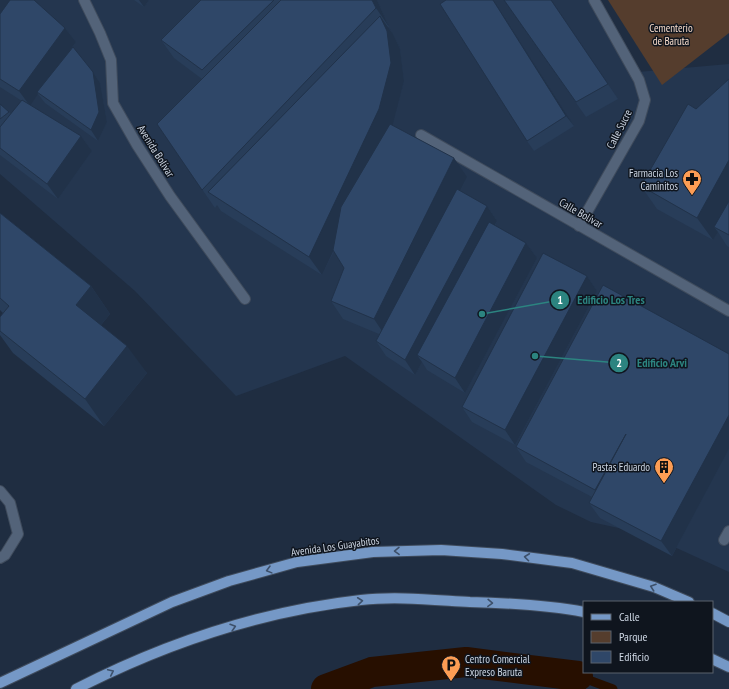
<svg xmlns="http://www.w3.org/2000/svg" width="729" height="689" font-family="'PT Sans Narrow',sans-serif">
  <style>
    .built { fill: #24364f }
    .green { fill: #553d2d }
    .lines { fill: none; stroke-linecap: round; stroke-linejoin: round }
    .stream { stroke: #270f00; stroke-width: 9 }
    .canal { stroke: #270f00; stroke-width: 30 }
    .service-casing { stroke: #3f4b5c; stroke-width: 12 }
    .minor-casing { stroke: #3f4b5c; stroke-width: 12 }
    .primary-casing { stroke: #3f4b5c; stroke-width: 12 }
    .service { stroke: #536379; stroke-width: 10 }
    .minor { stroke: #536379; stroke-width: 10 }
    .primary { stroke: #7598c6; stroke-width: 10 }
    .wall { fill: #283d59 }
    .shaded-wall { fill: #213249 }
    .building { fill: #2f4768; stroke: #213249 }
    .oneway { stroke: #3d506a }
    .labels { text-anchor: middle; stroke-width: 3; stroke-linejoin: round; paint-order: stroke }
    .park-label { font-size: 11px; fill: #f8ddcc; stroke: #0f151e }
    .street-label { font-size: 11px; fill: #cdd6e3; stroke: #0f151e }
    .poi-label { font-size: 11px; fill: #cdd6e3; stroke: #0f151e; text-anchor: end }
    .leader { fill: none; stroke: #2c8480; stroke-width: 1.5 }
    .callout-dot { fill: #2c8480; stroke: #0f151e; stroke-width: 1.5 }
    .mark-label { font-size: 12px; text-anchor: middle; font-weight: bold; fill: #fff }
    .callout-label { font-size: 12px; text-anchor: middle; font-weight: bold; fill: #2c8480; stroke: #0f151e; stroke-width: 3; stroke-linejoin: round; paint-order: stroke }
  </style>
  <rect width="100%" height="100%" fill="#1f2d41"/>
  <path class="built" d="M0 0H590L638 72 729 64V572L646 534 591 522 556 505 345 356 236 396 135 291 0 174Z"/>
  <path class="green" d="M608 0H729V33L662 85Z"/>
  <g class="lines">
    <path class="stream" d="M578 676 613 689"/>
    <path class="canal" d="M326 689 372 672 466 662 578 676"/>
    <g class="service-casing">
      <path id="service" d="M724 540 729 531"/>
    </g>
    <g class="minor-casing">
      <g id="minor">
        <path d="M84 0 100 33 111 60 113 103 137 145 170 196 245 299"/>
        <path d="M421 135 729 311"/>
        <path d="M579 226 639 121 645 100 639 80 594 0"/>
        <path d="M0 491 10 503 18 534 5 555 0 558"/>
      </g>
    </g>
    <g class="primary-casing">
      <g id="primary">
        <path d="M712 613 729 622"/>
        <path d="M712 659 729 667"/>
        <path d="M0 683 172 602 229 581 297 562 373 552 441 550 502 554 572 563 654 587 689 602"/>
        <path d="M76 689C164 644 262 611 361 600 396 596 434 600 470 602 506 603 548 605 584 612"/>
      </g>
    </g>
    <use href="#service" class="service"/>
    <use href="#minor" class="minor"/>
    <use href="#primary" class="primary"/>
  </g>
  <g class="wall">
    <path d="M0 0 65 28 76 42 64 59 93 72 100 83 107 122 98 141 45 103 38 94 30 105 81 136 92 151 58 199 0 155V104L9 112 11 114 22 101 0 87Z"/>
    <path d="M134 0H149L144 7Z"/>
    <path d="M201 0H377L389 27H388L393 34 400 49 404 81 392 125 467 177 460 191 487 206 497 221 495 226 526 243 537 258 465 393 427 370 422 362 415 375 386 356 376 341 379 334 343 319 331 301 344 268 334 251 322 275 221 211 217 205 215 208 157 124 202 79 174 58 161 40Z"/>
    <path d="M446 0H493L574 126 534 151 527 141Z"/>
    <path d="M504 0H551L618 99 586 117Z"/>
    <path d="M729 79V247L727 246 718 232 713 240 657 209 641 186 696 109Z"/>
    <path d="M0 213 91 286 110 314 101 325 147 373 104 426 13 353 0 335V317L3 313 0 310Z"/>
    <path d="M587 276 597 291 515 445 472 422 462 407Z"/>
    <path d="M729 354V449L672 556 600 518 589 503 592 497 526 462 516 447Z"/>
  </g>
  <g class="shaded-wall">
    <path d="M0 0H20L0 26Z"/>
    <path d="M139 0H149L144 7Z"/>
    <path d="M372 0H377L389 27 376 8Z"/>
    <path d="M493 0 574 126 566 116Z"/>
    <path d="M380 16 393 34 400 49 404 81 392 127 322 275 309 257Z"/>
    <path d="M65 28 76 42 39 93 37 92 38 94 30 106 19 91Z"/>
    <path d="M93 72 100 83 107 122 98 141 91 130Z"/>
    <path d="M81 136 92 151 58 199 47 184Z"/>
    <path d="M454 158 467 177 386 337 374 319Z"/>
    <path d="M729 160V212L714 227 718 232 713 240 697 218Z"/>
    <path d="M487 206 497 221 423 359 417 355 422 362 415 375 405 360Z"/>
    <path d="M526 243 537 258 465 393 455 378Z"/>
    <path d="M587 276 597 291 515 445 505 430Z"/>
    <path d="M91 286 110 314 95 332 76 305Z"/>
    <path d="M127 346 147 373 104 426 85 399Z"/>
    <path d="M729 415V449L672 556 661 541Z"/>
    <path d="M626 434 606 504 595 490Z"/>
  </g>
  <g class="building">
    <path d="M10 0H34L65 28 19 91 0 79V14Z"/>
    <path d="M201 0H274L202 70 161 40Z"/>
    <path d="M281 0H372L376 8 202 190 157 124Z"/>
    <path d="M446 0H493L566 116 527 141 440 4Z"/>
    <path d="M504 0H551L608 84 576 102Z"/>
    <path d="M380 16 387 31 391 63 379 109 309 257 208 192Z"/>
    <path d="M73 47 93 72 99 112 91 130 37 92Z"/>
    <path d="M729 79V160L697 218 641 186 688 104 696 109Z"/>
    <path d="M22 100 81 136 47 184 0 148V127Z"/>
    <path d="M0 104 9 112 0 119Z"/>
    <path d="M390 124 454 158 374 319 331 301 344 268 333 250 341 207Z"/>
    <path d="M457 189 487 206 405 360 376 341Z"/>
    <path d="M729 201V235L714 227Z"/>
    <path d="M0 213 91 286 76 305 127 346 85 399 0 331V317L9 306 0 298Z"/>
    <path d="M489 222 526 243 455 378 417 355Z"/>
    <path d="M543 253 587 276 505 430 462 407Z"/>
    <path d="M603 285 729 354V415L661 541 589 503 626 434 595 490 516 447Z"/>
  </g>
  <defs><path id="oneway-chevron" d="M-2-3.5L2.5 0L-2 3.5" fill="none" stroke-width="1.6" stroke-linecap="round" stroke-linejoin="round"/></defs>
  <g class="oneway">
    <use href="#oneway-chevron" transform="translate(397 551) rotate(179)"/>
    <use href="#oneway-chevron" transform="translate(527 557) rotate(-173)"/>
    <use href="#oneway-chevron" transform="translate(269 570) rotate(165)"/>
    <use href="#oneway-chevron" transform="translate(653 587) rotate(-161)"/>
    <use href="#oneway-chevron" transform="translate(360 601) rotate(-6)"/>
    <use href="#oneway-chevron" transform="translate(490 603) rotate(2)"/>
    <use href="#oneway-chevron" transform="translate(233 627) rotate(-17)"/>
    <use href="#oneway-chevron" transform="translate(111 672) rotate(-25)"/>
  </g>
  <defs>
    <g id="pharmacy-pin" transform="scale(1)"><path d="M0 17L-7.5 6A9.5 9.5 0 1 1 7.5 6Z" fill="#fd9d54" stroke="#0f151e"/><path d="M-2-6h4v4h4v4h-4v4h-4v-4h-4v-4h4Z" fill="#111"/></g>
    <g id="building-pin" transform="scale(1)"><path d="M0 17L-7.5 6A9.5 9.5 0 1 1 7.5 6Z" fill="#fd9d54" stroke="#0f151e"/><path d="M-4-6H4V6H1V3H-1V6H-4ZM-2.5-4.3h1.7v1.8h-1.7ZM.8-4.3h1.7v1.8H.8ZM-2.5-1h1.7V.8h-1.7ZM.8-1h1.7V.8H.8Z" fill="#111"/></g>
    <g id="parking-pin" transform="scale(1)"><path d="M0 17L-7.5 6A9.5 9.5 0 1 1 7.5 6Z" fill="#fd9d54" stroke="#0f151e"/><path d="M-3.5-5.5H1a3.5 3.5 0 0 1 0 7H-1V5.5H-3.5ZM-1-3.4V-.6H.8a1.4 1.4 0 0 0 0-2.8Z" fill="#111"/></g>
  </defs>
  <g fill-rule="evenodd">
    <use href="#pharmacy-pin" x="692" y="179"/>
    <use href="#building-pin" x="664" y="467"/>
    <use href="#parking-pin" x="451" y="665"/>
  </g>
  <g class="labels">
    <g class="park-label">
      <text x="671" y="32">Cementerio<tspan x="671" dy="13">de Baruta</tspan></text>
    </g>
    <g class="street-label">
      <text transform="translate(619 129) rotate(-63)" y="4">Calle Sucre</text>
      <text transform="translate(156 151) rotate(58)" y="4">Avenida Bolívar</text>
      <text transform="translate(581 213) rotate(30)" y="4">Calle Bolívar</text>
      <text transform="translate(335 546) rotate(-8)" y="4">Avenida Los Guayabitos</text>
    </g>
    <g class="poi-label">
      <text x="678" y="177">Farmacia Los<tspan x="678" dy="13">Caminitos</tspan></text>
      <text x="650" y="471">Pastas Eduardo</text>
      <text x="465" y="663" text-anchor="start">Centro Comercial<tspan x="465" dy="13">Expreso Baruta</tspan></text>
    </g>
  </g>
  <path class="leader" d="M482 314L560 300M535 356L619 363"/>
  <g class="callout-dot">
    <circle cx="482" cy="314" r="4"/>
    <circle cx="535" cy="356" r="4"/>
    <circle cx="560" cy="300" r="10"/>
    <circle cx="619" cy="363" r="10"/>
  </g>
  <g class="mark-label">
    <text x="560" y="304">1</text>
    <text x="619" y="367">2</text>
  </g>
  <g class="callout-label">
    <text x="611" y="304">Edificio Los Tres</text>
    <text x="662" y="367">Edificio Arvi</text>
  </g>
  <rect x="583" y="601" width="130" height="72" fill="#0f151e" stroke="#5b626d"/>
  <rect x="591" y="614" width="20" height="6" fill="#7598c6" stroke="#5b626d"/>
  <text x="619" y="621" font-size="12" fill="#cdd6e3">Calle</text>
  <rect x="591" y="631" width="20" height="12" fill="#553d2d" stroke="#5b626d"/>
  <text x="619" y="641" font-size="12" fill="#cdd6e3">Parque</text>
  <rect x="591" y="651" width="20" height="12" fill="#2f4768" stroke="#5b626d"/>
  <text x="619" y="661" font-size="12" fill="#cdd6e3">Edificio</text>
</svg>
